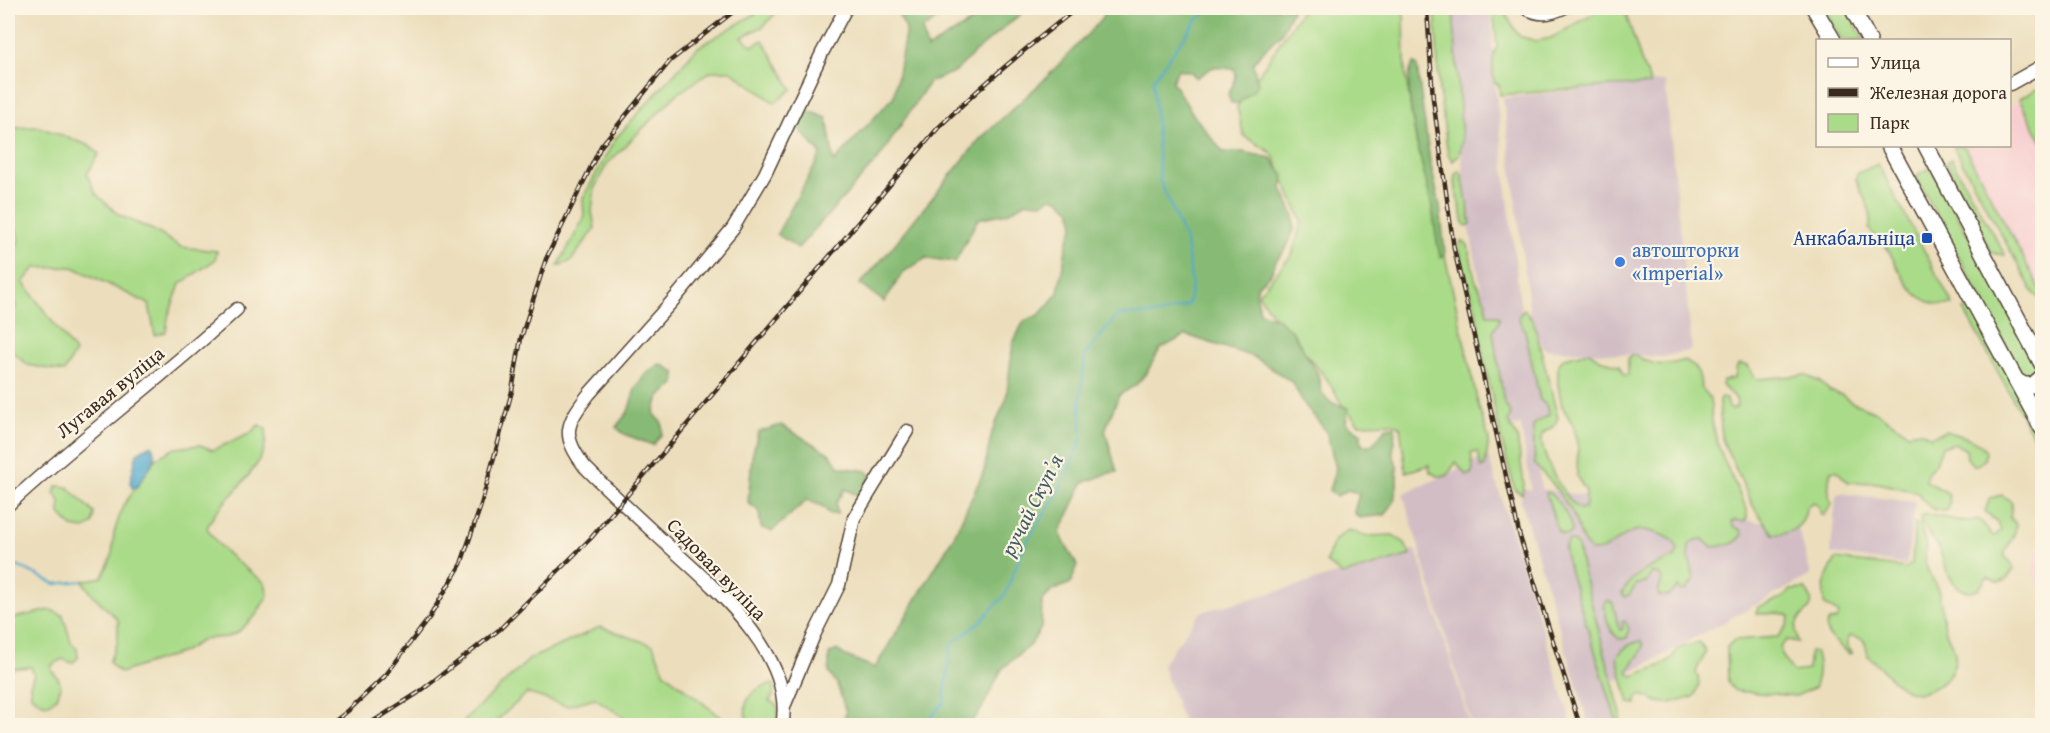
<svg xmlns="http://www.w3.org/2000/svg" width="2050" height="733" font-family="'Gentium Book Plus',serif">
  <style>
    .built { fill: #f7cfd0 }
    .industrial { fill: #d2bdc5 }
    .green { fill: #aadb89; stroke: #728254; stroke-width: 1.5 }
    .forest { fill: #87bb75; stroke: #61724a; stroke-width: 1.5 }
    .water { fill: #4ea8cc; stroke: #446975; stroke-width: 1.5 }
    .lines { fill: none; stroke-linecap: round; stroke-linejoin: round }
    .stream { stroke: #4ea8cc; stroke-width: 2 }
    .minor-casing { stroke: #564536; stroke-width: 15 }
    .major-casing { stroke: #564536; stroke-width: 18 }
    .minor { stroke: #fff; stroke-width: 12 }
    .major { stroke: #fff; stroke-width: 15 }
    .rail-casing { stroke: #3b2a1e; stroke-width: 4.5 }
    .rail { stroke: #fcf5e5; stroke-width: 2; stroke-dasharray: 7; stroke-linecap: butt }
    .transit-dot { fill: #1a4fb4; stroke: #fcf5e5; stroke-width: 2 }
    .shop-dot { fill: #3f7fe0; stroke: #fcf5e5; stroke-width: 2 }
    .labels { text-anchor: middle; stroke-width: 4.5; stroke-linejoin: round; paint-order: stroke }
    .transit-label { font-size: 20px; fill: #164399; stroke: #fcf5e5; text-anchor: end }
    .shop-label { font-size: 20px; fill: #366cbe; stroke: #fcf5e5; text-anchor: start }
    .street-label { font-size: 20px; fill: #3b2a1e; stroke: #fcf5e5 }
    .water-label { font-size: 21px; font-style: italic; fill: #435c64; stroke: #fcf5e5 }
  </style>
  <rect width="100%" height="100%" fill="#fcf5e5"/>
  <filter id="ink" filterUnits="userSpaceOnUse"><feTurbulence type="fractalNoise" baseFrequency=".0167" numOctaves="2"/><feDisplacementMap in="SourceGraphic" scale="12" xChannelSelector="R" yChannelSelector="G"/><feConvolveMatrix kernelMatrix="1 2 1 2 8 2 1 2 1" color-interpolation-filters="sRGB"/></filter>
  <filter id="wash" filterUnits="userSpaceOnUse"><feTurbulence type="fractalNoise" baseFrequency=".008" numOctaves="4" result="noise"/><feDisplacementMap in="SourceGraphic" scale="24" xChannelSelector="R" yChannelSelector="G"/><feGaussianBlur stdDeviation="1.35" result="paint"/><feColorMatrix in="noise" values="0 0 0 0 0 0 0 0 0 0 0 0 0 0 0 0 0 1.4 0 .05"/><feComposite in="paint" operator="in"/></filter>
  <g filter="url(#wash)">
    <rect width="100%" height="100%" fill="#ecdebc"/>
    <g class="built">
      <path d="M2042 86V293L1964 146H2010V105Z"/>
      <path d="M2042 547V592L2033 572 2036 550Z"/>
    </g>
    <g class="industrial">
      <path d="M1450 8H1491L1494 79 1520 302 1543 404 1549 405 1551 418 1533 422 1541 489 1798 528 1811 575 1606 686 1618 725H1589L1521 501 1523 489H1531L1521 425 1509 426 1469 226 1452 69Z"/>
      <path d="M1665 81 1692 350 1662 357 1545 349 1532 329 1503 98Z"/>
      <path d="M1488 456 1572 725H1472L1403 494Z"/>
      <path d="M1839 493 1915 502 1907 565 1831 554 1836 496Z"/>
      <path d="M1416 549 1470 725H1184L1162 664 1201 612 1294 587Z"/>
    </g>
    <g class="green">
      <path d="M765 8H778L779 9 764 26 742 37 752 46 763 40 792 89 775 103 731 71H711L676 95 607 164 594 189 592 212 595 228 571 261 558 266 584 218 583 198 615 139 698 47Z"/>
      <path d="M1303 8H1404L1405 71 1416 141 1436 216 1479 408 1489 439 1485 466 1481 468 1478 452 1471 453 1473 469 1471 474 1466 475 1456 462 1447 476H1438L1430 472 1429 465 1406 472 1400 426 1391 423 1359 424 1341 403 1327 379 1270 311 1258 294 1292 255 1302 221 1272 153 1244 136 1237 107Z"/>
      <path d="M1435 8H1453L1462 141 1459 155 1453 161 1448 154 1439 89Z"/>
      <path d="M1493 8H1505L1506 15 1519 36 1536 41 1551 38 1604 8H1624L1644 69 1647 72 1650 85 1611 86 1500 95 1499 85 1494 82C1493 72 1491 56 1497 47Z"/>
      <path d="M1824 8H1846L1864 40H1842Z"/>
      <path d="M2042 86V142L2019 99Z"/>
      <path d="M39 127 90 146 99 154 87 174 96 194 119 215 155 231 181 247 217 251 215 260 180 284 168 317 166 332 155 335 149 304 73 267 35 268 23 282 75 352 64 372 28 365 8 348V312L16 307C4 275 6 271 19 239L13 220 8 217V128Z"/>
      <path d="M1953 146H1964L2042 293V298H2039L2033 292Z"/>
      <path d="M1951 159 2005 255 1992 253C1975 224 1962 192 1946 162Z"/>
      <path d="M1878 164 1953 305C1910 308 1904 275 1885 245 1881 238 1873 236 1869 229 1876 209 1860 197 1856 178L1858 173Z"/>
      <path d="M1931 167 2040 369 2038 378H2023L1916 176Z"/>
      <path d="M1459 171 1462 174 1471 224 1467 226 1464 224C1461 203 1453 195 1456 173Z"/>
      <path d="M1461 241 1465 242 1468 245 1475 279 1486 303 1487 315H1496L1499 317V321L1493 332 1504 403 1511 414 1508 422 1517 437 1524 484 1522 494 1515 490 1502 443 1481 346 1476 311 1459 249Z"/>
      <path d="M1967 308 1975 312 2042 436V452L1964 310Z"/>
      <path d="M1524 309 1534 323 1558 418 1554 426 1543 433C1543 436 1541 440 1542 443 1544 459 1565 501 1580 509L1584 508 1586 504V491L1577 477 1578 442 1573 425 1562 406 1558 385V364L1564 358 1589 352 1600 359 1619 366 1624 375H1628V359L1631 355H1635C1653 366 1665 367 1685 360 1698 368 1700 373 1701 388 1715 398 1709 411 1713 426 1719 455 1735 483 1747 510V518L1744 522 1736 520 1732 522 1733 526 1741 530 1743 534C1736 546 1725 545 1712 547L1702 539C1678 540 1693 564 1694 580L1686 590 1681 591 1678 587 1668 596H1659L1658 592 1662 580 1660 576 1652 572 1646 583 1637 584 1629 595 1625 597 1622 594C1631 572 1655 566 1675 557L1678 549C1673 539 1667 536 1656 533 1652 532 1646 530 1642 530 1621 530 1612 553 1591 551L1583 541 1572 512 1553 484 1535 465 1533 427 1534 424 1549 415 1546 405 1540 400 1525 331 1519 320V316Z"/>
      <path d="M1740 364 1748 366 1754 377 1757 379 1805 375 1820 382 1830 391 1842 395 1851 402 1876 412 1908 433 1921 431 1930 437 1946 431C1960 436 1978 438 1986 452L1984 460 1977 465H1973L1967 458 1966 450 1954 443 1942 447 1936 463 1927 473 1926 481 1948 493 1950 502 1948 510C1933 514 1925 503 1917 492L1878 483 1848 482 1836 470 1831 471C1828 481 1828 494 1831 504L1825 515H1821L1819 507 1813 502 1806 507C1806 525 1791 535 1773 534L1753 506 1722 439 1719 401 1721 397 1726 398 1729 406 1732 409 1736 407C1740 395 1727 393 1722 385L1723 381 1735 378 1737 366Z"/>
      <path d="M259 425 266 429C270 471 221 495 207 528 221 553 243 566 265 583L268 595 256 615 237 633 227 637 204 639 183 652 120 673 109 662 118 641V620L92 594 82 581 102 577 112 556 114 533 123 506 155 459 175 448 200 445 213 450 249 434Z"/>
      <path d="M57 486 68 487 94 513 93 523 85 529 72 527 60 514V501L54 493Z"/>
      <path d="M1549 492C1560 503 1570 516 1572 531L1569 535H1563L1558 532 1547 496 1546 493Z"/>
      <path d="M2002 495 2012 502 2010 518 2016 524 2015 532 2004 555 2013 565 2014 569 2007 579 1999 582 1987 577 1978 590C1948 597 1947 564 1937 545 1932 537 1926 529 1920 521L1921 516 1925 514 1967 522 1977 519 1981 521 1991 535 1995 536 2001 530 1997 522 1985 511 1990 498Z"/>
      <path d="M1915 524 1920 525C1922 532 1925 540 1926 547 1926 554 1924 559 1926 565 1928 574 1935 581 1938 590 1942 604 1942 618 1946 631 1948 641 1958 650 1955 661 1951 682 1925 699 1906 690 1893 684 1881 666 1868 656 1865 642 1867 638 1849 636 1846 643 1846 649 1852 653L1849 654 1828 635 1826 626 1829 621 1836 620 1839 614 1824 604C1822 584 1826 577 1836 559L1906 568 1912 564Z"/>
      <path d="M1348 530 1367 536 1393 535 1404 543 1411 555 1342 575 1326 562 1334 541Z"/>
      <path d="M1568 541H1572L1578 547 1583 571 1621 714 1620 721 1617 722 1569 569 1564 549Z"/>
      <path d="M1805 589C1823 610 1798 612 1796 626 1795 631 1797 637 1798 642L1787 640 1780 647 1782 655 1793 672 1808 670 1810 651 1815 652C1820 664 1819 676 1814 688L1796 696 1735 691 1728 683 1727 647 1734 640 1778 637 1787 626 1790 616C1779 610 1768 616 1756 613L1758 607 1782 598 1791 590Z"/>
      <path d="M1607 601 1612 602C1615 606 1616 622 1620 630L1623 629 1622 622 1625 621 1629 629 1627 638 1619 639C1608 630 1606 618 1604 604Z"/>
      <path d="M50 610 63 615 71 642 77 649 78 658 72 663 62 659 52 665 51 670 58 678 61 686 57 698 47 704 40 702 31 695 30 685 34 674 31 667 8 669V619Z"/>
      <path d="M600 627 653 645 665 673 727 722 725 725H626L623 717 595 698 566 706 527 693 492 725H462L467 717 530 659Z"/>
      <path d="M1641 641 1643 645 1639 655 1628 670 1630 675 1633 676 1662 665 1672 658 1677 649 1699 642 1706 651C1704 659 1698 664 1696 673 1701 682 1699 688 1694 697 1682 700 1671 705 1659 702 1652 701 1648 696 1640 695L1636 699V704L1629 703 1617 658C1622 648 1631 643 1641 641Z"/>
      <path d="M774 684 773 696 769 701 776 704 778 710 776 725H750C738 704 752 686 774 684Z"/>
    </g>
    <g class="forest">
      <path d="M895 8H970L968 10 943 15 922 30 927 49 994 8H1028L974 53 956 71 929 82 880 157 798 248 777 234 821 154 795 124 807 110 827 118 834 162 894 96 906 29Z"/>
      <path d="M1108 8H1293L1281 34 1260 54 1253 64 1258 84 1253 91 1238 103H1231L1228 94C1232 86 1239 78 1234 69L1213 67 1196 78 1191 72 1178 69 1172 82 1195 117 1223 152H1243L1271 158 1284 176 1282 189 1294 216V230L1286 249 1275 262 1271 274 1258 285 1256 293 1260 312 1278 319 1292 331 1318 374 1322 393 1330 402 1348 408 1346 423 1361 434V445H1372L1386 428 1395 427 1393 454 1397 466V485L1394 502 1385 515 1359 518 1354 512 1359 494 1348 490 1336 496 1329 490 1336 468 1326 431 1305 405 1291 381 1254 357 1186 335 1160 349 1147 372 1136 385 1119 395 1105 430 1117 472 1109 473 1083 483 1060 532C1064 545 1072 554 1077 566L1071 583 1052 591 1042 601 1041 628 1031 644 1002 669 981 710 969 725H842L846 712 837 684 829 673V654L837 650 846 656 875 668 953 538 984 471 992 432 1006 400 1013 343 1024 321 1039 315 1058 293 1067 243 1074 225 1071 210 1060 200 1052 197 1042 203 1027 202 1007 213 978 219 955 262 926 258 903 272 884 302 860 284 885 256 980 139 1045 79 1100 21Z"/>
      <path d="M1414 63 1417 66 1430 162 1440 206 1445 255 1441 257C1435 242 1435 224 1432 207 1427 182 1397 81 1414 63Z"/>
      <path d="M660 364 675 372V384L659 397 654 413 662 423V434L653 445 624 434 616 427 628 412 635 389 645 375Z"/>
      <path d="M781 425 829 453 840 467 867 471 870 476 863 493 859 496 845 489 836 503 837 514H830L822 506 807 500 772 531 761 528 759 511 748 503 752 457 758 432Z"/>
    </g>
    <path class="water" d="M151 445 153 448 155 459 137 487 132 488 130 482 137 453Z"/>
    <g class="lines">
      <g class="stream">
        <path d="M8 563 27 570 55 584 82 581"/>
        <path d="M924 726 944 702 951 644 979 623 1005 595 1024 546 1058 493 1082 438 1080 404 1085 355 1118 315 1161 314 1188 305 1192 286 1186 242 1160 181 1153 80 1197 19 1214 8"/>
      </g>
    </g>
  </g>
  <g filter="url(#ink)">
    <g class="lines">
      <g class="minor-casing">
        <g id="minor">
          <path d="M1526 8C1539 16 1550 14 1563 8"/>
          <path d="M2010 84 2042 66"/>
          <path d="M8 505C82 437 163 377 237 309"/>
          <path d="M785 704 814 635 839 585 854 518 907 431"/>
          <path d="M782 726C797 654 709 583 662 540 636 516 610 492 585 467 561 435 565 425 589 394L676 297 733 228 765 174 822 53 846 8"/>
        </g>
      </g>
      <g class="major-casing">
        <g id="major">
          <path d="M1814 8 1833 40"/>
          <path d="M1852 8 1869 40"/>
          <path d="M1889 146 2042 428"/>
          <path d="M1926 146 2042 364"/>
          <path d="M2017 381 2024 385H2033L2042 377"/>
        </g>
      </g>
      <use href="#minor" class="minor"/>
      <use href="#major" class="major"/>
      <g class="rail-casing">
        <g id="rail">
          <path d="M1427 8 1433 99 1454 249 1520 537 1580 726"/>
          <path d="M329 726 349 710 385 676 429 618 461 564 481 505 512 391 521 338 546 259 601 146 670 61 738 8"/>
          <path d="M366 726 418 693 500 629 591 538 938 128C982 85 1028 46 1077 8"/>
        </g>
      </g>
      <use href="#rail" class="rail"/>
    </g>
  </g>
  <rect class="transit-dot" x="1921" y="232" width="12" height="12" rx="3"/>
  <circle class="shop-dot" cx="1620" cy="262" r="6"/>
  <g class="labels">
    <g class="transit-label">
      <text x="1915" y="245">Анкабальніца</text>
    </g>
    <g class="shop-label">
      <text x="1632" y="257">автошторки<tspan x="1632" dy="23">«Imperial»</tspan></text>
    </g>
    <g class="street-label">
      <text transform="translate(110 392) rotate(-39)" y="7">Лугавая вуліца</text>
      <text transform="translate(717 569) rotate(46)" y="7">Садовая вуліца</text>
    </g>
    <g class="water-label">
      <text transform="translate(1032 505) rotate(-63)" y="7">ручай Скупʼя</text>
    </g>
  </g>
  <rect width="2050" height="733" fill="none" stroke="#fcf5e5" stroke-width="30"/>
  <rect x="1816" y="39" width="195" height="108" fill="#fcf5e5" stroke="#afa495" stroke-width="1.5"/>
  <rect x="1828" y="58" width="30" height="9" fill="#ffffff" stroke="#afa495" stroke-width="1.5"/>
  <text x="1870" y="69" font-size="18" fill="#3b2a1e">Улица</text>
  <rect x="1828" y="88" width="30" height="9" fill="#3b2a1e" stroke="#afa495" stroke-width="1.5"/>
  <text x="1870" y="99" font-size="18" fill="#3b2a1e">Железная дорога</text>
  <rect x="1828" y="114" width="30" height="18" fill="#aadb89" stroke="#afa495" stroke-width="1.5"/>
  <text x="1870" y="129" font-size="18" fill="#3b2a1e">Парк</text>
</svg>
